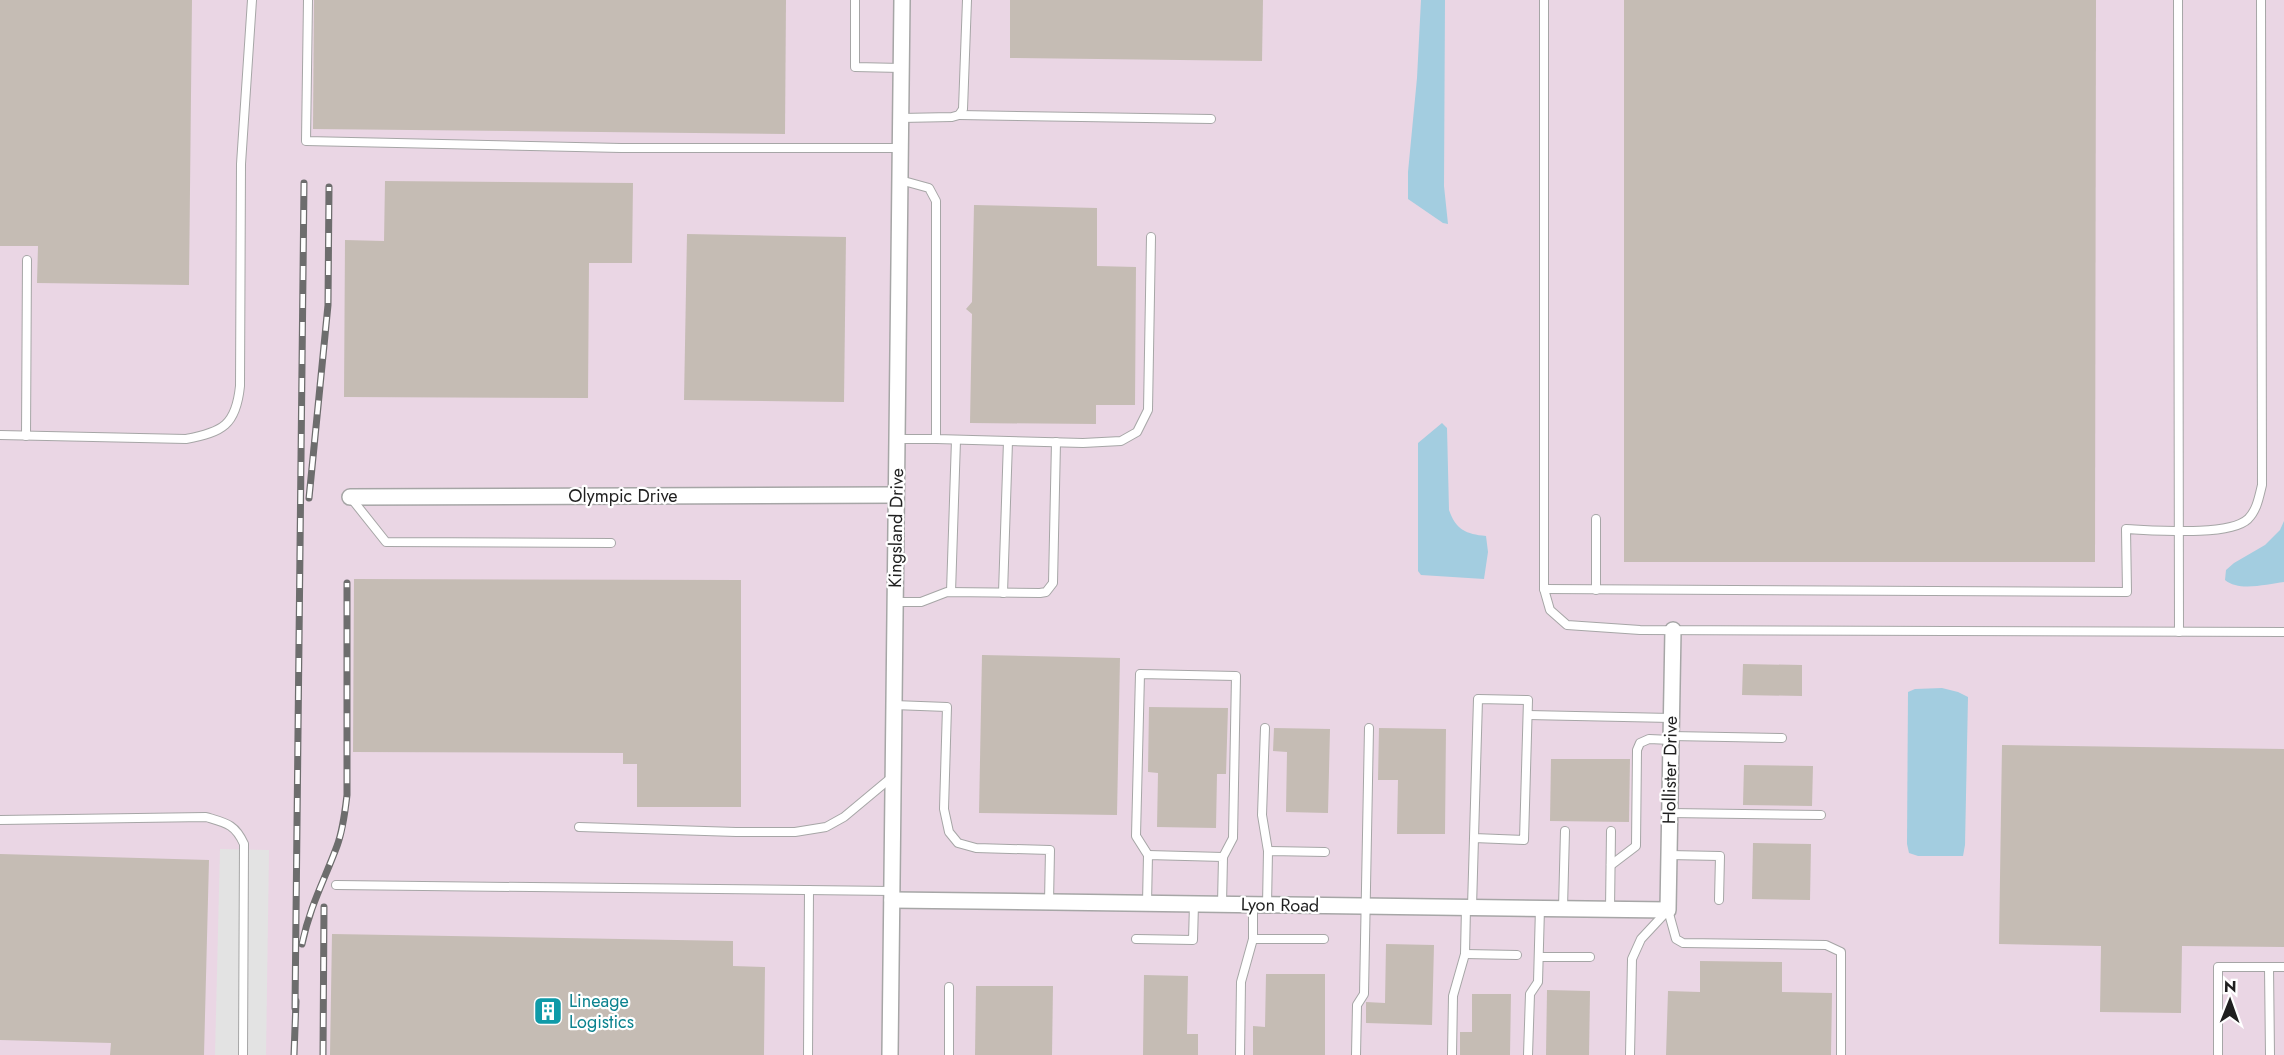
<svg xmlns="http://www.w3.org/2000/svg" width="2284" height="1055" font-family="Jost,sans-serif">
  <style>
    .industrial { fill: #ead6e4 }
    .parking { fill: #e3e3e3 }
    .water { fill: #a3cde0 }
    .building { fill: #c5bcb4 }
    .lines { fill: none; stroke-linecap: round; stroke-linejoin: round }
    .lane-casing { stroke: #a6a6a6; stroke-width: 10 }
    .street-casing { stroke: #a6a6a6; stroke-width: 18 }
    .lane { stroke: #fff; stroke-width: 8 }
    .street { stroke: #fff; stroke-width: 15 }
    .rail-casing { stroke: #6d6d6d; stroke-width: 7 }
    .rail { stroke: #fff; stroke-width: 4.5; stroke-dasharray: 14; stroke-linecap: butt }
    .labels { text-anchor: middle; stroke-width: 4.5; stroke-linejoin: round; paint-order: stroke }
    .street-label { font-size: 18px; fill: #1f1f1f; stroke: #fff }
    .culture-label { font-size: 18px; fill: #0d838f; stroke: #fff; text-anchor: start }
  </style>
  <rect width="100%" height="100%" fill="#f0ede5"/>
  <rect class="industrial" x="0" y="0" width="2284" height="1055"/>
  <path class="parking" d="M220 849 269 850 266 1055H215Z"/>
  <g class="water">
    <path d="M1421 0H1445L1444 186 1448 224 1443 223 1408 199V172L1417 78Z"/>
    <path d="M1442 423 1447 428 1449 510C1456 530 1466 534 1486 536L1488 552 1484 579 1421 575 1418 571V443Z"/>
    <path d="M2284 521V582C2267 584 2239 592 2225 580L2226 570 2234 563 2265 545 2280 530Z"/>
    <path d="M1942 688 1958 692 1968 697 1965 845 1963 856H1918L1909 853 1907 844 1908 692 1915 689Z"/>
  </g>
  <g class="building">
    <path d="M0 0H192L189 285 37 283 38 246H0Z"/>
    <path d="M314 0H786L785 134 313 129Z"/>
    <path d="M1010 0H1263L1262 61 1010 58Z"/>
    <path d="M1624 0H2096L2095 562H1624Z"/>
    <path d="M385 181 633 183 632 263H589L588 398 344 397 345 240 384 241Z"/>
    <path d="M974 205 1097 208V266L1136 267 1135 405H1096V424L970 423 972 314 966 309 972 302Z"/>
    <path d="M687 234 846 237 844 402 684 400Z"/>
    <path d="M354 579 741 580V807H637V764H623V753L353 752Z"/>
    <path d="M982 655 1120 658 1117 815 979 813Z"/>
    <path d="M1743 664 1802 665V696L1742 695Z"/>
    <path d="M1149 707 1228 708 1226 774H1217L1216 828 1157 827 1158 773 1148 772Z"/>
    <path d="M1274 728 1330 729 1328 813 1286 812 1287 752 1273 751Z"/>
    <path d="M1379 728 1446 729 1445 834H1397L1398 780H1378Z"/>
    <path d="M2002 745 2284 749V947L2182 946 2181 1013 2100 1012 2101 946 1999 944Z"/>
    <path d="M1551 759H1630L1629 822 1550 821Z"/>
    <path d="M1744 765 1813 766 1812 806 1743 805Z"/>
    <path d="M1753 843 1811 844 1810 900 1752 899Z"/>
    <path d="M0 854 209 860 204 1055H110L111 1043 0 1040Z"/>
    <path d="M332 934 733 941V966L765 967 764 1055H330Z"/>
    <path d="M1386 944 1434 945 1432 1025 1366 1023V1002L1385 1003Z"/>
    <path d="M1700 961 1782 962V992L1832 993 1831 1055H1666L1668 991 1700 992Z"/>
    <path d="M1266 974H1325V1055H1253V1026L1265 1027Z"/>
    <path d="M1144 975 1188 976 1187 1034H1198V1055H1143Z"/>
    <path d="M976 986H1053L1052 1055H975Z"/>
    <path d="M1547 990 1590 991 1589 1055H1546Z"/>
    <path d="M1472 994H1511L1510 1055H1460V1032H1472Z"/>
  </g>
  <g class="lines">
    <g class="lane-casing">
      <g id="lane">
        <path d="M308 0 306 141 621 148H900"/>
        <path d="M855 0V67L901 68"/>
        <path d="M1544 0V589L1550 610 1567 625 1640 630 2284 632"/>
        <path d="M2178 0 2179 632"/>
        <path d="M959 115 1211 119"/>
        <path d="M901 118 952 117 959 115 963 109 967 0"/>
        <path d="M900 180 929 188 936 201V439L1083 443 1121 441 1137 432 1148 410 1151 237"/>
        <path d="M0 435 186 439C223 432 236 425 240 386L241 164 252 0"/>
        <path d="M26 436 27 260"/>
        <path d="M897 439H936"/>
        <path d="M351 498 386 542 611 543"/>
        <path d="M1544 589 2127 592 2126 529C2153 530 2229 537 2248 519 2257 510 2259 497 2262 485L2261 0"/>
        <path d="M1596 590V519"/>
        <path d="M951 592 956 440"/>
        <path d="M1003 593 1008 441"/>
        <path d="M895 602H921L947 592 1040 593 1046 592 1053 583 1056 442"/>
        <path d="M894 705 947 707 944 809 949 832 958 843 976 848 1050 850 1049 902"/>
        <path d="M1528 715 1671 718"/>
        <path d="M1265 728 1262 815 1268 851"/>
        <path d="M1671 736 1782 738"/>
        <path d="M1670 813 1821 815"/>
        <path d="M0 820 206 817C226 823 235 824 244 844L243 1055"/>
        <path d="M579 827 736 832H795L826 827 844 817 892 777"/>
        <path d="M1148 855 1136 836 1140 674 1236 676 1233 838 1223 857"/>
        <path d="M1669 855 1720 856 1719 900"/>
        <path d="M1611 865 1636 846 1637 750 1640 743 1649 739 1671 740"/>
        <path d="M336 885 892 891"/>
        <path d="M1147 903 1148 855 1223 857 1222 904"/>
        <path d="M1253 904V939H1324"/>
        <path d="M1267 905 1268 851 1325 852"/>
        <path d="M1472 907 1478 699 1528 700 1524 840 1474 838"/>
        <path d="M1563 908 1565 831"/>
        <path d="M1610 909 1611 831"/>
        <path d="M1136 939 1193 940 1194 904"/>
        <path d="M1465 954 1517 955"/>
        <path d="M1539 957H1590"/>
        <path d="M2269 967 2270 1055"/>
        <path d="M808 1055 809 890"/>
        <path d="M949 1055V987"/>
        <path d="M1240 1055 1241 982 1253 939"/>
        <path d="M1356 1055 1357 1005 1364 994 1369 728"/>
        <path d="M1452 1055 1453 996 1465 954 1466 907"/>
        <path d="M1528 1055 1530 994 1538 982 1540 908"/>
        <path d="M1630 1055 1632 959 1641 939 1668 910 1676 939 1683 943 1826 945 1841 952V1055"/>
        <path d="M2218 1055V967H2284"/>
      </g>
    </g>
    <g class="street-casing">
      <g id="street">
        <path d="M350 497 896 495"/>
        <path d="M892 900 1668 910 1673 630"/>
        <path d="M890 1055 902 0"/>
      </g>
    </g>
    <use href="#lane" class="lane"/>
    <use href="#street" class="street"/>
    <g class="rail-casing">
      <g id="rail">
        <path d="M309 498 328 305 329 187"/>
        <path d="M302 944C310 906 324 881 337 846 343 830 345 812 347 795V583"/>
        <path d="M295 1008 304 183"/>
        <path d="M294 1055 296 1001"/>
        <path d="M323 1055 324 907"/>
      </g>
    </g>
    <use href="#rail" class="rail"/>
  </g>
  <defs>
    <g id="building-square" transform="scale(1.5)"><rect x="-9" y="-9" width="18" height="18" rx="4" fill="#0f9aa8" stroke="#fff"/><path d="M-4-6H4V6H1V3H-1V6H-4ZM-2.5-4.3h1.7v1.8h-1.7ZM.8-4.3h1.7v1.8H.8ZM-2.5-1h1.7V.8h-1.7ZM.8-1h1.7V.8H.8Z" fill="#fff"/></g>
  </defs>
  <g fill-rule="evenodd">
    <use href="#building-square" x="548" y="1011"/>
  </g>
  <g class="labels">
    <g class="street-label">
      <text x="623" y="502">Olympic Drive</text>
      <text transform="translate(896 528) rotate(-89)" y="6">Kingsland Drive</text>
      <text transform="translate(1670 770) rotate(-89)" y="6">Hollister Drive</text>
      <text transform="translate(1280 905) rotate(1)" y="6">Lyon Road</text>
    </g>
    <g class="culture-label">
      <text x="569" y="1007">Lineage<tspan x="569" dy="21">Logistics</tspan></text>
    </g>
  </g>
  <g transform="translate(2230 1001) rotate(1)" stroke="#ffffff" stroke-width="4.5" paint-order="stroke">
  <path d="M0-4.5L10 22L0 15L-10 22Z" fill="#1f1f1f"/>
  <text y="-9" font-size="16" font-weight="bold" text-anchor="middle" fill="#1f1f1f">N</text>
  </g>
</svg>
